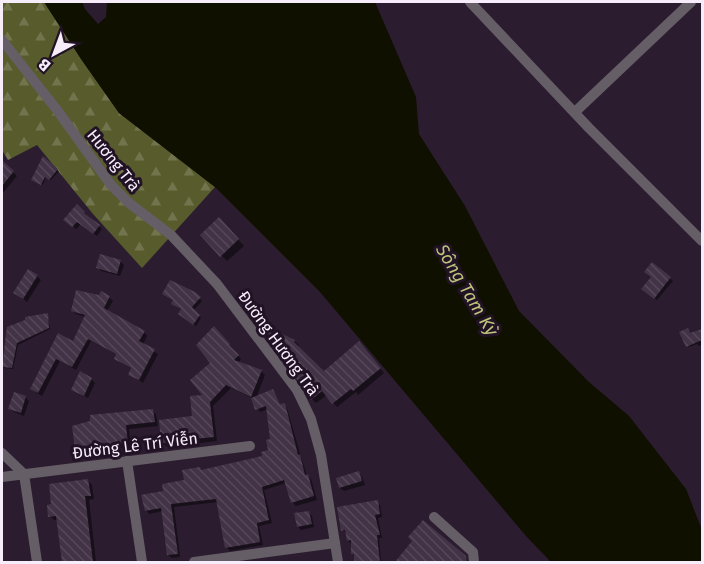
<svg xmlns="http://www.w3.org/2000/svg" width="704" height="564" font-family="'Fira Sans',sans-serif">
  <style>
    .forest { fill: url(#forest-firs) }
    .water { fill: #0f1000 }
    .shadow { fill: #0007 }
    .building { fill: url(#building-back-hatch) }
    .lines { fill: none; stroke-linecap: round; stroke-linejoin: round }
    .minor { stroke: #655e67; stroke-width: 10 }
    .labels { text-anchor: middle; stroke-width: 6; stroke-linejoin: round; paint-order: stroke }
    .street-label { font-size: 16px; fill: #f7edfa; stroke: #211325 }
    .water-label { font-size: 18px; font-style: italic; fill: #bec57a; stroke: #211325 }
  </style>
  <defs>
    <pattern id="forest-firs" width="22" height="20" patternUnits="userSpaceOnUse" patternTransform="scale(1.5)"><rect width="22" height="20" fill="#585c2c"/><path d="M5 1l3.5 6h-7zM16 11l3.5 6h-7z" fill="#71744c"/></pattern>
    <pattern id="building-back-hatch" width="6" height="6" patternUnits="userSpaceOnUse" patternTransform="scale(1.5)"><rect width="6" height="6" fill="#433347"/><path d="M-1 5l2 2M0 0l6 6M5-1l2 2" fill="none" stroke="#564759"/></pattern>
  </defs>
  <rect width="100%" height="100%" fill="#2b1d2f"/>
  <path class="forest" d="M2 2H44L81 59 119 113 215 187 142 268 93 214 37 145 8 160 2 150Z"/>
  <path class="water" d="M44 2H82L85 9 98 24 106 17 107 2H375L416 97 419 134 465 206 519 311 589 382 629 416 686 489 702 530V562H551L526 536 320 292 215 187 119 113 81 59Z"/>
  <g class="shadow">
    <path d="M43 158 59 171 51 180 46 177 43 185 35 181Z"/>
    <path d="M2 162 17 176 2 194Z"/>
    <path d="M77 206 102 229 97 236 81 224 76 229 65 219Z"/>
    <path d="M219 219 244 246 227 261 202 235Z"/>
    <path d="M120 261 124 265 120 276 101 271 98 267Z"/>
    <path d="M652 264 673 281 657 300 644 289 652 278Z"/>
    <path d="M37 276 41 280 27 302 18 294Z"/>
    <path d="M194 293 202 301 194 310 201 318 196 326 182 316V310L175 306Z"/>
    <path d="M109 297 113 301 107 311 144 332 147 336 143 345 158 354 143 383 130 374 132 369 119 362 116 358 118 355 91 341 76 370 60 361 42 396 35 392 32 388 59 335 73 343 86 317 76 314 73 310Z"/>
    <path d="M47 315 50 329 18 345 13 369 4 368 2 366 8 328Z"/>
    <path d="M214 328 241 359 238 363 261 371 265 375 256 398 273 390 281 405 284 404 287 408 301 457 307 475 311 479 317 500 296 506 293 503 286 483 264 490 272 523 259 526 263 545 230 551 226 547 218 502 174 507 180 557 172 558 168 555 163 511 149 514 146 510 165 492 203 472 264 457 269 451 271 440 268 409 260 412 252 398 231 388 213 406 217 441 200 443 197 440 174 442V446L167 447 163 443 194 418 205 396 212 364Z"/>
    <path d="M702 333V345L699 346 697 344 689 347 688 346 691 335Z"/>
    <path d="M294 341 299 345 297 348 324 373 363 347 384 373 358 395 356 392 337 407 327 395 316 403 310 397 295 356 282 348Z"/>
    <path d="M91 379 95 383 88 398 73 389Z"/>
    <path d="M25 397 29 401 24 416 14 412 10 409Z"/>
    <path d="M152 411 156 414 158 426 129 429 131 446 118 448 119 451 105 452V455L90 456 86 452H80L76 449Z"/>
    <path d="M358 473 362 477 365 485 344 491 340 488Z"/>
    <path d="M88 481 92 485 94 499 89 500 96 562H63L58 520H54L50 516Z"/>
    <path d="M377 502 380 505 382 517 378 518 382 538H379L381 562H355L352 544 348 541 347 533 342 530Z"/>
    <path d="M309 513 312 516 314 527 301 530 298 527Z"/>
    <path d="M414 541 465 557 469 562H397Z"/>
  </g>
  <g class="building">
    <path d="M43 156 58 169 49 180 45 177 41 185 31 180Z"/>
    <path d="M2 160 14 171 2 186Z"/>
    <path d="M77 204 85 212 84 213 100 225 93 234 77 222 72 227 63 220Z"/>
    <path d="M219 217 239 239 220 257 200 235Z"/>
    <path d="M100 254 121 260 117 274 96 268Z"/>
    <path d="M652 262 671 277 654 299 641 289 651 277 644 272Z"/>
    <path d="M28 269 38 275 23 299 13 293Z"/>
    <path d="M170 280 195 292 201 297 192 307 200 315 193 325 178 314 181 309 171 304 173 300 162 294Z"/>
    <path d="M76 290 99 295 101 291 110 296 104 308 145 331 139 341 155 349 139 380 128 375 131 368 114 359 116 354 88 339 72 367 56 359 38 393 30 389 58 333 73 341 85 315 71 311Z"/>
    <path d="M48 313 49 328 17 343 12 368 2 367 7 327 25 320V317Z"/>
    <path d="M214 326 230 344 229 345 239 355 234 360 262 370 251 397 226 385 210 402 214 437 195 439 194 436 170 438 171 443H161L159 420 192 416 190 396 202 395 190 380 210 363 196 345Z"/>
    <path d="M265 326 295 340 294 342 324 371 359 341 381 368 353 391 351 389 332 404 322 391 311 400 286 363 294 355 280 348 282 344 263 330Z"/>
    <path d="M688 328 690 333 702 329V340L686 347 679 332Z"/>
    <path d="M80 371 92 378 84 396 71 390Z"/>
    <path d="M273 389 280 404 285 403 298 455 300 454 305 475 308 474 314 496 291 503 284 480 262 487 269 520 257 523 260 542 225 548 216 499 171 504 178 554 167 555 161 508 145 511 141 495 163 491 162 484 184 480 182 470 200 467 201 470 262 456 261 452 268 450 266 440 270 439 266 406 255 410 251 398Z"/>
    <path d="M14 392 26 396 21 413 8 409Z"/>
    <path d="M153 409 155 422 126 425 128 443 116 445V448L102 449V452L84 453V448L75 449 72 426 90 421V415Z"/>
    <path d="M359 471 362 481 339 488 336 478Z"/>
    <path d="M88 479 91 496H85L93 562H62L56 516 48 517 47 505 51 504 49 484Z"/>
    <path d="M378 500 380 514 375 515 380 535H377L380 562H354V554H351V540L347 541 345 530 341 531 337 507Z"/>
    <path d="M309 511 312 524 297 527 294 513Z"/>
    <path d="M423 520 466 556 467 562H395L412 541 408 537Z"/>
  </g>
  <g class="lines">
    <g class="minor">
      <path d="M470 2 589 128 702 241"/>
      <path d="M2 40 57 110 111 185 129 203 171 235 217 284 297 390 311 419 321 455 338 562"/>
      <path d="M575 112 691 2"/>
      <path d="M2 453 24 474"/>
      <path d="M127 461 142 562"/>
      <path d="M24 474 37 562"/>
      <path d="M2 477 250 446"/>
      <path d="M434 517 473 552 474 562"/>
      <path d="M194 562 335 543"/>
    </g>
  </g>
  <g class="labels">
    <g class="street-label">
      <text transform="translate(114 160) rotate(51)" y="6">Hương Trà</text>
      <text transform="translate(279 343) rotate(54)" y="6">Đường Hương Trà</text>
      <text transform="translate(135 445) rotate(-7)" y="6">Đường Lê Trí Viễn</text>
    </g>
    <g class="water-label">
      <text transform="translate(467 290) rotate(59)" y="6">Sông Tam Kỳ</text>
    </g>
  </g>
  <rect width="704" height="564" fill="none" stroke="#f7edfa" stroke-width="6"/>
  <g transform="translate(54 54) rotate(221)" stroke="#211325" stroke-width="4.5" paint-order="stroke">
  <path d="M0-4.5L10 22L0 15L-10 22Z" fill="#f7edfa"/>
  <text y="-9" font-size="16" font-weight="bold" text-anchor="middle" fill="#f7edfa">B</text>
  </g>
</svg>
